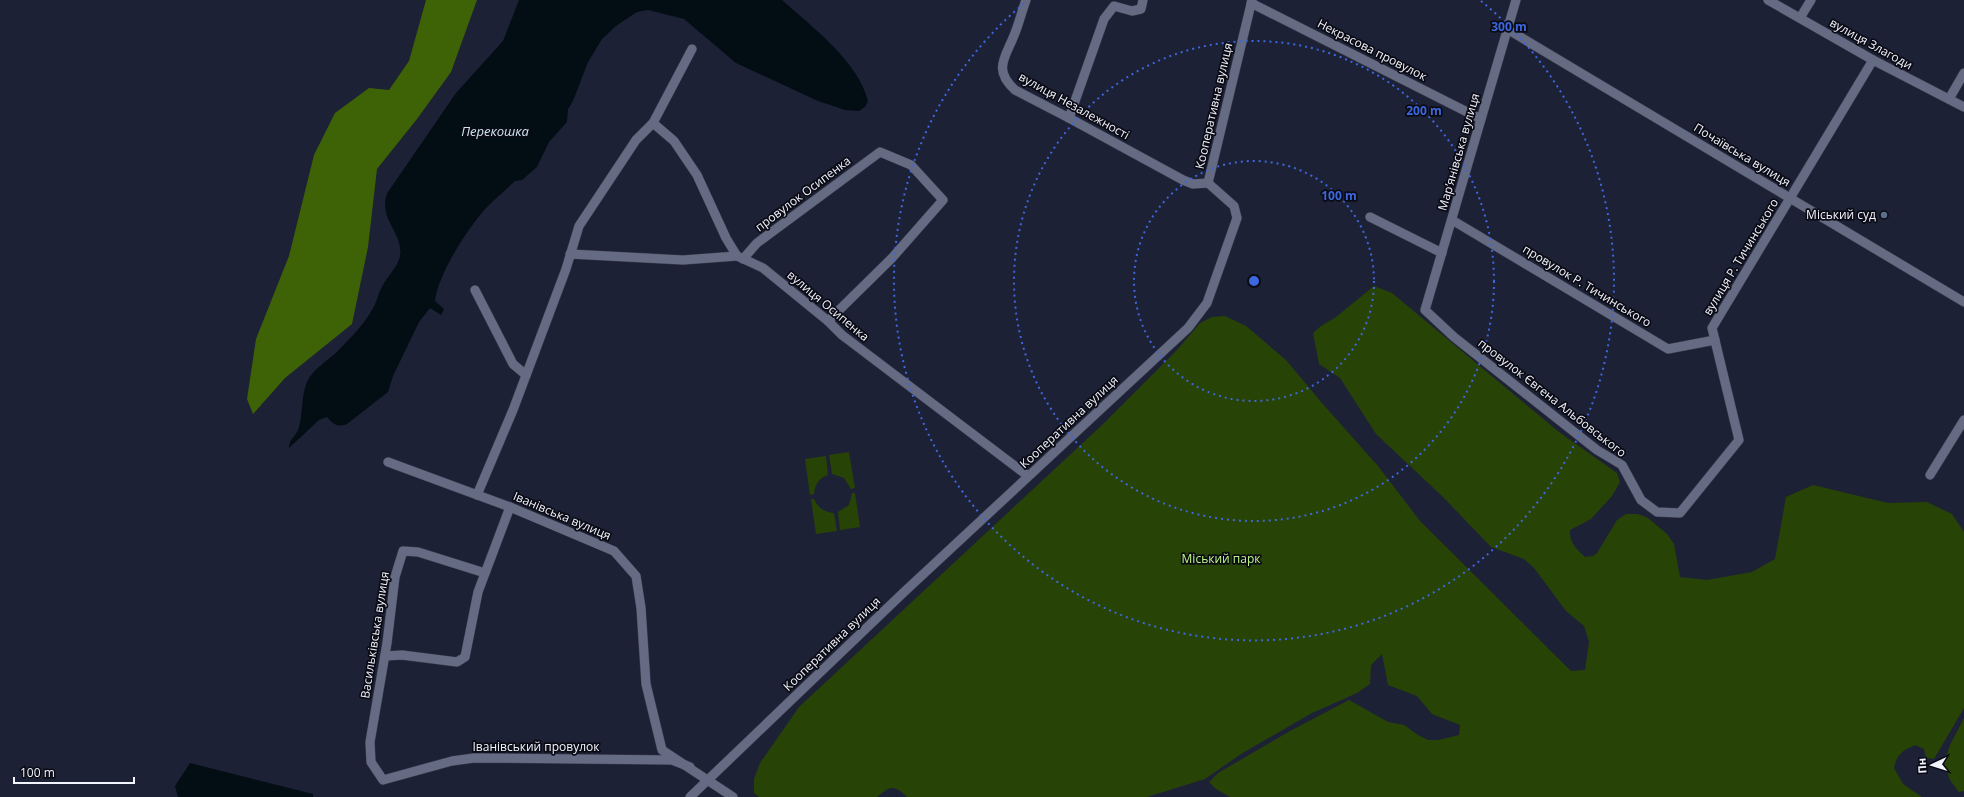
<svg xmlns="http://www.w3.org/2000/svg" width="1964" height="797" font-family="'Open Sans',sans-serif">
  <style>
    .green { fill: #284306 }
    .forest { fill: #3d6306 }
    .water { fill: #020d14 }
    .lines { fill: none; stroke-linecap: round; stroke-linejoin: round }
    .street-casing { stroke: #3b3d4e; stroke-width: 10 }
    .street { stroke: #666b84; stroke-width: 9 }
    .ring { fill: none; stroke: #3d67de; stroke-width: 2; stroke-dasharray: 2 4 }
    .service-dot { fill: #5c6f8a; stroke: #0a0b14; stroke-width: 1.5 }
    .labels { text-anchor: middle; stroke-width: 3.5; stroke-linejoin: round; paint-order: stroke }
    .street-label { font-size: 12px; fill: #f2f4fd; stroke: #0a0b14 }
    .poi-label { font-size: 12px; fill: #f2f4fd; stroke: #0a0b14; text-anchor: end }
    .park-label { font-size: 12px; fill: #bef789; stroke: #0a0b14 }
    .water-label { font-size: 13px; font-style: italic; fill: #cde5f1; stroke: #0a0b14 }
    .centre { fill: #3d67de; stroke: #0a0b14; stroke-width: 2 }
    .ring-label { font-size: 12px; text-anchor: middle; font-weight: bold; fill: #3d67de; stroke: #0a0b14; stroke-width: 3.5; stroke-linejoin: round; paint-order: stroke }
  </style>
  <rect width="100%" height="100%" fill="#1d2135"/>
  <g class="green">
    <path d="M1374 286 1392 293 1559 432 1617 473 1620 482 1612 496 1591 519 1570 530C1569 543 1577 549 1585 557L1593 556 1597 553 1617 520 1626 514H1638L1648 518 1667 534 1674 544 1680 577 1707 580 1752 572 1775 559 1786 497 1813 485 1888 503 1927 502 1952 514 1964 532V708L1934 759 1926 758 1924 749 1915 745C1902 751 1897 754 1894 768L1903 784 1922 797H1230L1216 789 1209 782 1218 773 1290 731 1349 700 1388 722 1404 725 1418 735 1428 740H1438L1459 735 1460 725 1432 714 1417 696 1388 685 1382 654 1371 665 1370 684 1357 693 1312 713 1241 754 1205 779 1147 797H907C894 784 890 786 877 797H759L754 793V779L760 763 799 707 1102 425 1177 350 1200 323 1212 317 1225 316 1246 326 1286 360 1322 403 1378 466 1420 521 1571 671 1585 670 1589 642 1584 626 1566 611 1534 568 1524 559 1491 547 1443 497 1376 434 1340 378 1319 364 1313 333 1321 326 1336 317Z"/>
    <path d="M849 452 855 488 851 489 844 478 832 474 829 455Z"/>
    <path d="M826 456 828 475C819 478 815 484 814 494L810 495 805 459Z"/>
    <path d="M852 493H855L860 527 840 530 838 512 849 505Z"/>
    <path d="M811 499H814C818 508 824 512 834 513L837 531 816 534Z"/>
    <path d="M1964 718V791L1959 792 1950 780 1944 763 1950 745Z"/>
  </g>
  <path class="forest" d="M426 0H477L451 72 417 119 377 169 368 247 352 324 285 378 253 414 247 399 256 339 289 256 314 155 335 113 369 88 389 90 409 61Z"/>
  <g class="water">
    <path d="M519 0H782C810 25 859 62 868 101L865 107 859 111 845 110 818 101 736 63 684 19 648 10 637 12 616 26 602 39 588 62 573 101 568 109 567 122 549 142 537 167 522 180 515 181C506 190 496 198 486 208 468 228 438 274 435 301L444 309 441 315 430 308 419 322 393 376 388 392 347 424C338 428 333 424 327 417L319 420 289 448C289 438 297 436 299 427 303 413 301 396 307 382 312 370 327 361 337 352 349 339 363 326 372 310 377 302 378 293 383 285 388 276 398 266 400 256 404 233 376 217 388 192L456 93 503 41Z"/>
    <path d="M190 763 313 794V797H178L175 786Z"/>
  </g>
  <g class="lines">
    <g class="street-casing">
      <g id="street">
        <path d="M1026 0C1022 11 1019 23 1015 33 1006 57 992 69 1015 90L1069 118 1183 180 1193 184 1208 183"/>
        <path d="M1516 0 1425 310 1454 337 1597 450 1622 465 1641 500 1657 512 1680 513 1739 440 1712 328 1873 60"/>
        <path d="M1768 0 1873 60 1964 107"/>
        <path d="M1251 3 1481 119"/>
        <path d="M1800 18 1811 0"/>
        <path d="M1507 29 1964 302"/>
        <path d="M1949 99 1964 73"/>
        <path d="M1069 118 1104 19 1114 6 1132 11 1141 9 1143 0"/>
        <path d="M653 123 674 141 697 175 726 238 737 256 763 268 828 321 842 335 1028 476"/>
        <path d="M1208 183 1252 0"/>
        <path d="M1370 217 1442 253"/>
        <path d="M1452 220 1668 349 1715 340"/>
        <path d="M570 254 683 260 737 256"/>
        <path d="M743 259 757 243 880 152 911 165 943 200 892 258 828 321"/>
        <path d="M475 290 513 364 526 375"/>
        <path d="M388 462 510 507 614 551 636 576 641 608 646 684 662 750 733 797"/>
        <path d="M1930 475 1964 420"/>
        <path d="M477 495 513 410 566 269 579 226 636 140 653 123 692 49"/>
        <path d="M485 573 418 552 403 551 395 577 387 643 370 742 371 762 383 780 452 761 474 758 672 760 690 767"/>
        <path d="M385 656 402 655 457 662 465 657 478 592 510 507"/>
        <path d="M690 797 903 593 1188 328 1207 303 1237 218 1234 206 1208 183"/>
      </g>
    </g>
    <use href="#street" class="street"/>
  </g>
  <g class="ring">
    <circle cx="1254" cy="281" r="120"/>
    <circle cx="1254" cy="281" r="240"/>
    <path d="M1481 1A360 360 0 1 1 1027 1"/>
  </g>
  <circle class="service-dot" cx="1884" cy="215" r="4"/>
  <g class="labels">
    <g class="street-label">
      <text transform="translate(1871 44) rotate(29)" y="4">вулиця Злагоди</text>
      <text transform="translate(1372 50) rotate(27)" y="4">Некрасова провулок</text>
      <text transform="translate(1074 106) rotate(29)" y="4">вулиця Незалежності</text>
      <text transform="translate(1214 106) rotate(-77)" y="4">Кооперативна вулиця</text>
      <text transform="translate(1459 152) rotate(-74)" y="4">Мар’янівська вулиця</text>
      <text transform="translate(1742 155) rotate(31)" y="4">Почаївська вулиця</text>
      <text transform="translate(803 194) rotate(-37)" y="4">провулок Осипенка</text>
      <text transform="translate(1741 257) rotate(-59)" y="4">вулиця Р. Тичинського</text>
      <text transform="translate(1587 286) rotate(31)" y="4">провулок Р. Тичинського</text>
      <text transform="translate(828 306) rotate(40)" y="4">вулиця Осипенка</text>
      <text transform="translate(1552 398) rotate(38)" y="4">провулок Євгена Альбовського</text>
      <text transform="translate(1069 422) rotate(-43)" y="4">Кооперативна вулиця</text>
      <text transform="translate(562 516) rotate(23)" y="4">Іванівська вулиця</text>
      <text transform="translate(375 635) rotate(-81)" y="4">Васильківська вулиця</text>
      <text transform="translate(832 644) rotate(-44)" y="4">Кооперативна вулиця</text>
      <text x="536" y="751">Іванівський провулок</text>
    </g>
    <g class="poi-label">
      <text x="1876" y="219">Міський суд</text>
    </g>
    <g class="park-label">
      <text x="1221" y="563">Міський парк</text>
    </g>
    <g class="water-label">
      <text x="495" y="136">Перекошка</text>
    </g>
  </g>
  <circle cx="1254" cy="281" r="6" class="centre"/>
  <g class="ring-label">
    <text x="1509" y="31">300 m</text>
    <text x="1424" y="115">200 m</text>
    <text x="1339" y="200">100 m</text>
  </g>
  <g transform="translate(1932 765) rotate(266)" stroke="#0a0b14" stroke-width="3" paint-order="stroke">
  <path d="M0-3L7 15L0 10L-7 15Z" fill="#f2f4fd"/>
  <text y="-6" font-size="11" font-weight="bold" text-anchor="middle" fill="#f2f4fd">Пн</text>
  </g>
  <path d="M14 777v6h120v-6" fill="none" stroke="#f2f4fd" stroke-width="2"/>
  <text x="20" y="777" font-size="12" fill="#f2f4fd" stroke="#0a0b14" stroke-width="3" paint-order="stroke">100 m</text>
</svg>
